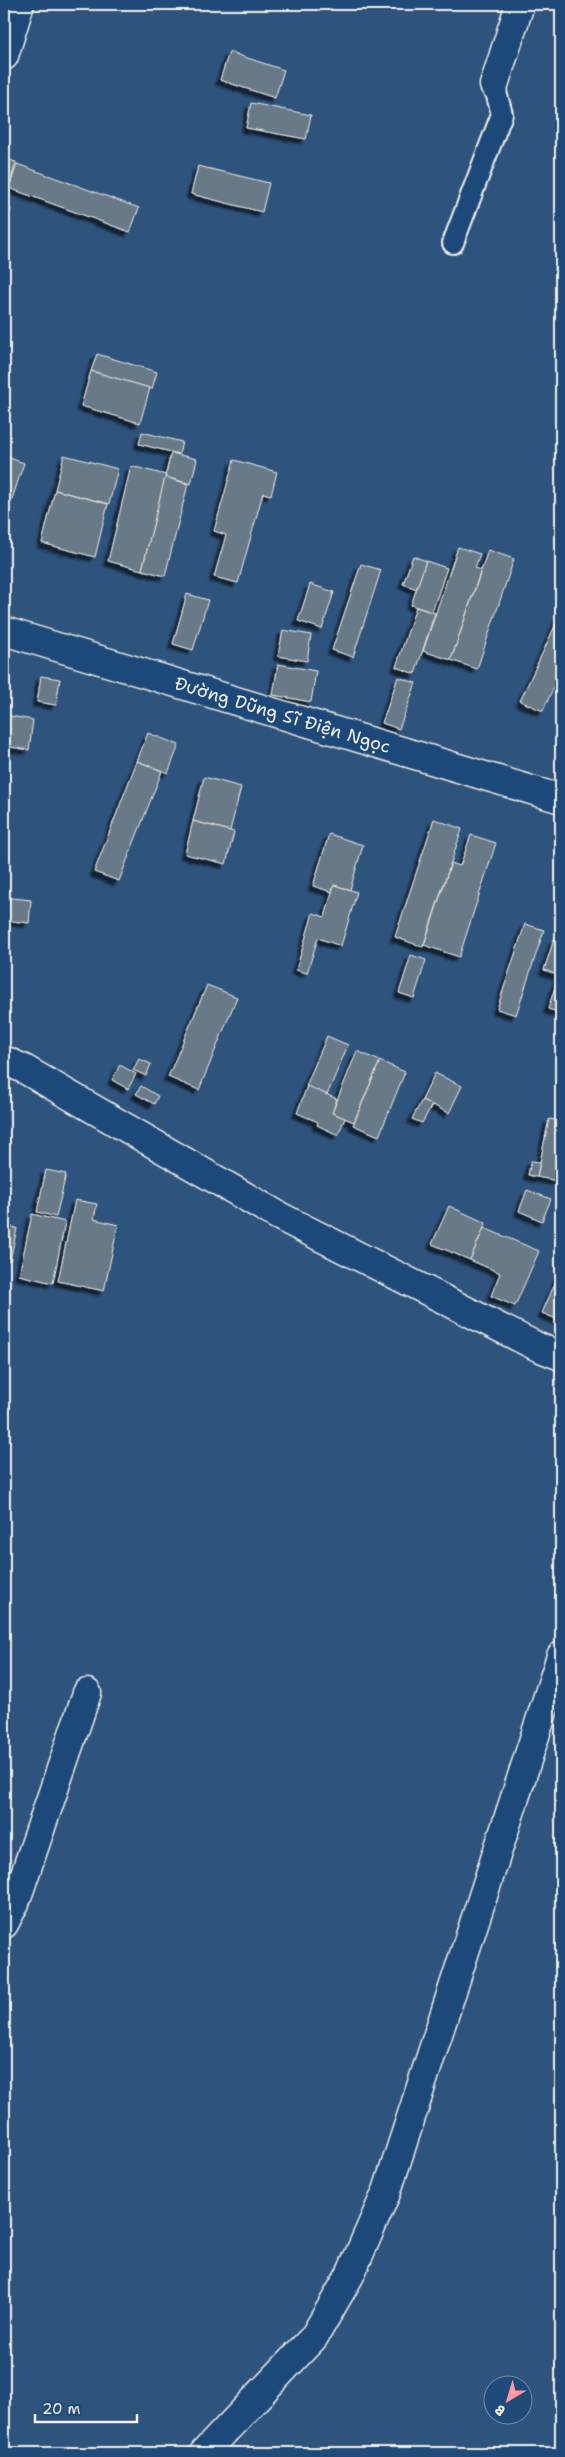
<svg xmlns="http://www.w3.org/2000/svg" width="565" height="2457" font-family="'Shantell Sans',sans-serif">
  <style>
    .building { fill: #687988; stroke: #f4f1e8; filter: url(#shadow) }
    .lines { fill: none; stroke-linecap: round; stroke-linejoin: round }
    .lane-casing { stroke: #f4f1e8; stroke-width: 24 }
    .street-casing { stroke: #f4f1e8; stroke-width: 31 }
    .secondary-casing { stroke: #f4f1e8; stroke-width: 31 }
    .lane { stroke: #1f4a7a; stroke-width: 20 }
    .street { stroke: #1f4a7a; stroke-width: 28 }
    .secondary { stroke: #1f4a7a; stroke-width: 28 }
    .labels { text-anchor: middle; stroke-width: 4; stroke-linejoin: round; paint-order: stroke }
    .street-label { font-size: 18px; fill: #f4f1e8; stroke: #1f4a7a }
  </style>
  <defs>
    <filter id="shadow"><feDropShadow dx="-4.5" dy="4.5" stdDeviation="1" flood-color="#0009"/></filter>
  </defs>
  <rect width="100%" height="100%" fill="#2e537d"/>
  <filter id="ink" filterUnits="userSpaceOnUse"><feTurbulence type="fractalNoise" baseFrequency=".02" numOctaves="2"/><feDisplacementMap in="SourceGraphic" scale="10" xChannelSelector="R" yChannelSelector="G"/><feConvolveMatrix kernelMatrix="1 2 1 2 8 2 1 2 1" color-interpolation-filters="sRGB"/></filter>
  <g filter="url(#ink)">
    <g class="building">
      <path d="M229 52 284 70 275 98 220 80Z"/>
      <path d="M251 103 311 115 306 139 246 128Z"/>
      <path d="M4 158 16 162 4 204Z"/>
      <path d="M17 164 139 208 130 232 9 188Z"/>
      <path d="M198 166 269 183 262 212 191 194Z"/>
      <path d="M4 207 11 209 6 227 4 226Z"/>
      <path d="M4 246 9 247 4 262Z"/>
      <path d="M97 354 157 372 152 389 91 371Z"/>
      <path d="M91 371 150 388 140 423 81 406Z"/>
      <path d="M142 432 182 442 179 454 139 444Z"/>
      <path d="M171 453 197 459 191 484 165 477Z"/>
      <path d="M64 455 118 469 109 504 55 490Z"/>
      <path d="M4 456 24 463 4 523Z"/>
      <path d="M234 460 277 472 271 495 263 493 238 583 214 577 226 535 214 531Z"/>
      <path d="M131 466 166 475 142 570 108 561Z"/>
      <path d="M165 477 188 484 165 576 142 570Z"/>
      <path d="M55 490 108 504 95 557 42 543Z"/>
      <path d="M458 547 480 554 475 568 481 570 451 660 423 651Z"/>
      <path d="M488 550 514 559 477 669 451 660Z"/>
      <path d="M413 556 426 561 417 589 403 584Z"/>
      <path d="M426 561 447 568 432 612 411 605Z"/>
      <path d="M361 564 381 570 353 657 332 650Z"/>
      <path d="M310 584 334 592 322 629 298 621Z"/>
      <path d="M187 594 208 600 193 650 173 644Z"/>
      <path d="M416 607 435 613 415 674 396 667Z"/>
      <path d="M561 613V671L543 711 520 701Z"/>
      <path d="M283 630 311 635 307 661 278 656Z"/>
      <path d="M278 664 316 671 311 702 273 695Z"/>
      <path d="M41 676 60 679 56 705 37 702Z"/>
      <path d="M398 677 416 683 399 729 382 723Z"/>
      <path d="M4 715 33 720 29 750 4 746Z"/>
      <path d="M148 733 179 745 168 773 137 761Z"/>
      <path d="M137 761 162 771 119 881 94 872Z"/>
      <path d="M204 777 241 787 230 831 193 821Z"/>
      <path d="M434 819 462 829 423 947 395 937Z"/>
      <path d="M193 821 234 832 226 864 185 854Z"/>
      <path d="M329 834 363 845 350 890 334 885 332 892 313 886Z"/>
      <path d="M471 835 496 843 459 957 424 945 451 863 460 866Z"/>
      <path d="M334 885 357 892 341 946 318 938 307 973 296 970 313 913 325 917Z"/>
      <path d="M4 897 31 900 29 923 4 920Z"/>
      <path d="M525 924 544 930 516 1015 497 1009Z"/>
      <path d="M554 939 561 941V976L544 970Z"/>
      <path d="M411 955 426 960 414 998 399 993Z"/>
      <path d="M559 975 561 976V1013L548 1009Z"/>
      <path d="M207 985 237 997 199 1090 168 1077Z"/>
      <path d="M327 1036 348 1045 327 1095 306 1086Z"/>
      <path d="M357 1051 380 1061 354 1122 332 1113Z"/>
      <path d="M139 1059 151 1064 146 1076 133 1070Z"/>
      <path d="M380 1061 405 1072 379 1136 353 1125Z"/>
      <path d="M120 1065 136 1074 128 1089 112 1080Z"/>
      <path d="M435 1073 462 1086 449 1113 422 1100Z"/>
      <path d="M141 1086 158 1096 154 1104 136 1094Z"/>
      <path d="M307 1086 337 1099 332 1113 345 1118 338 1135 317 1125 318 1122 297 1113Z"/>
      <path d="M422 1100 432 1105 422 1123 412 1119Z"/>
      <path d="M549 1119 561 1121V1168L558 1181 537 1177Z"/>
      <path d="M531 1161 540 1162 537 1177 528 1175Z"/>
      <path d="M46 1170 66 1174 56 1217 37 1212Z"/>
      <path d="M527 1190 551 1199 542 1221 519 1211Z"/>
      <path d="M75 1200 97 1204 94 1219 118 1225 104 1291 58 1281Z"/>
      <path d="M449 1206 486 1223 470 1260 432 1244Z"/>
      <path d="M32 1214 65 1222 53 1283 19 1275Z"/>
      <path d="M4 1226 17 1228 10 1261 4 1259Z"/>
      <path d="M484 1228 539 1251 515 1306 491 1296 500 1273 470 1260Z"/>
      <path d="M560 1272 561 1273V1321L542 1313Z"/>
    </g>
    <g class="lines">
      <g class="lane-casing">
        <path id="lane" d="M453 243 502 114 494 85"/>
      </g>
      <g class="street-casing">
        <g id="street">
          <path d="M4 56 20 4"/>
          <path d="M494 85 520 4"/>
          <path d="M4 1060 24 1069 279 1216 538 1347 561 1356"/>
          <path d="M4 1924 15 1903 87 1693"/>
          <path d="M204 2453 314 2337 350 2275 387 2191 561 1656"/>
        </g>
      </g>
      <g class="secondary-casing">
        <g id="secondary">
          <path id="s1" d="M4 631 561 799"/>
        </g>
      </g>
      <use href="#lane" class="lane"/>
      <use href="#street" class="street"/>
      <use href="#secondary" class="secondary"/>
    </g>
  </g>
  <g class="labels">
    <g class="street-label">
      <text dy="6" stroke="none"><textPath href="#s1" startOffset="291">Đường Dũng Sĩ Điện Ngọc</textPath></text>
    </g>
  </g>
  <rect width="565" height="2457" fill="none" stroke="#1f4a7a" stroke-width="20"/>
  <rect x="10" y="10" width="545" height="2437" fill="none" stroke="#f4f1e8" stroke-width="2" filter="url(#ink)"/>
  <g transform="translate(508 2400) rotate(218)"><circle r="24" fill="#1f4a7a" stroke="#748da6"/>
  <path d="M0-4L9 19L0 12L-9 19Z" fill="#ff9aa2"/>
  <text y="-8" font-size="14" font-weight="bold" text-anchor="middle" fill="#f4f1e8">B</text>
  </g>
  <path d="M35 2414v8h102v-8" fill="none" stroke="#f4f1e8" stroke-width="2.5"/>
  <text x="42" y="2414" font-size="15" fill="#f4f1e8" stroke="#1f4a7a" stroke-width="4" paint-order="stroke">20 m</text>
</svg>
